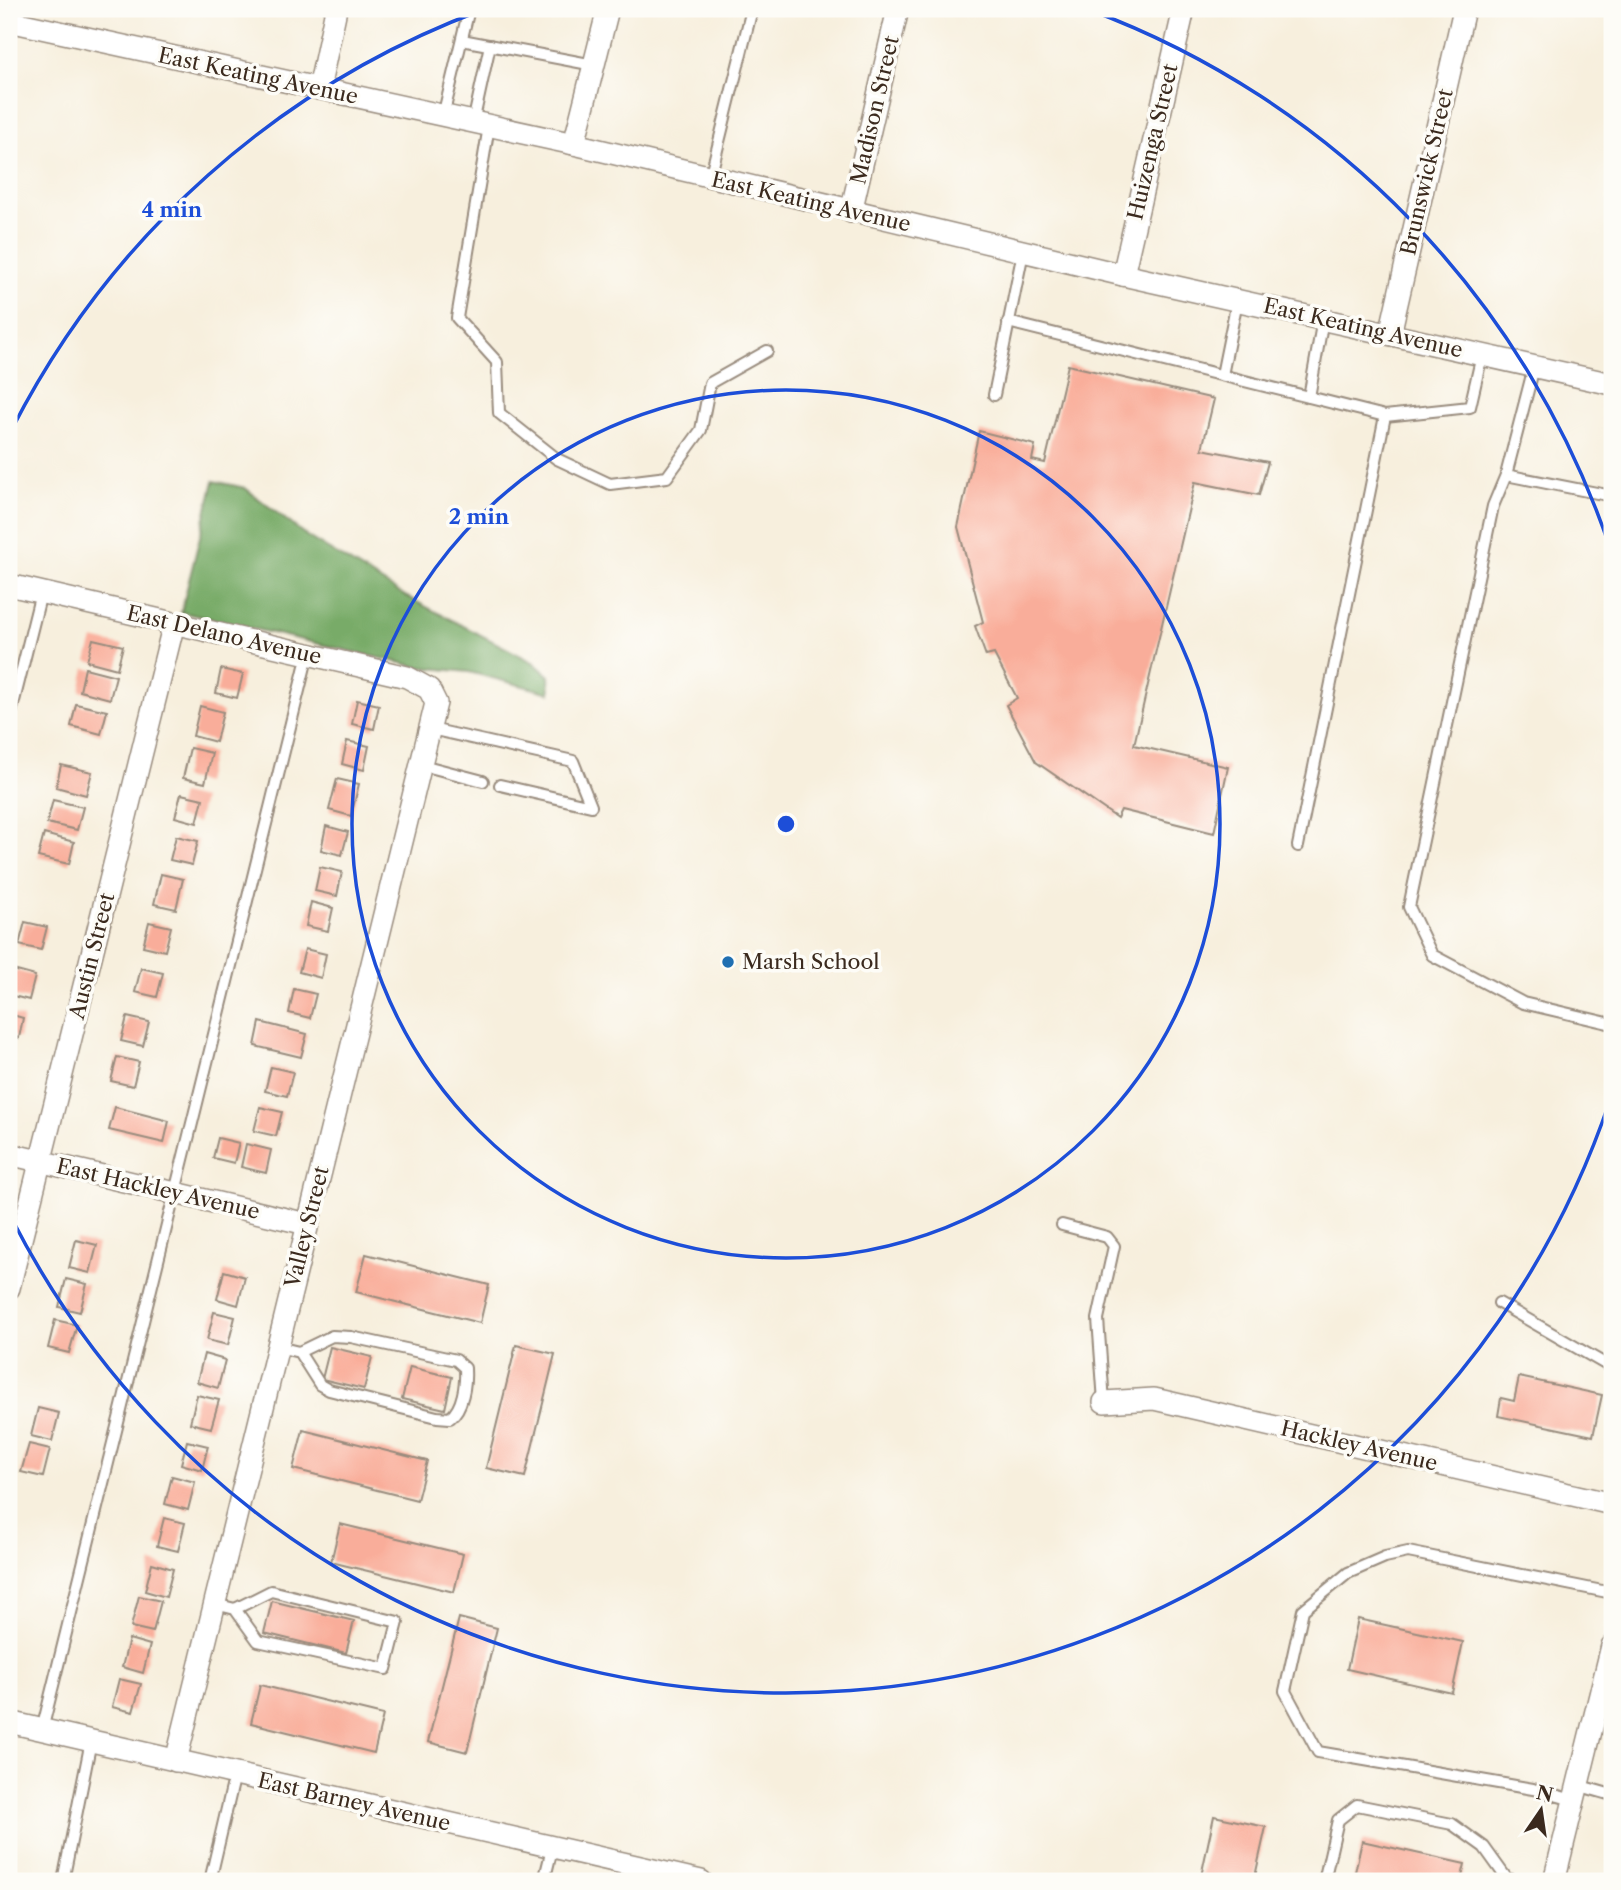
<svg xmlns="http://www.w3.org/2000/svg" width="1621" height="1890" font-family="'Libre Caslon Text',serif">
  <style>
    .forest { fill: #78ab67; stroke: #5a6a42; stroke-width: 2 }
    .building { fill: #f9ad9a }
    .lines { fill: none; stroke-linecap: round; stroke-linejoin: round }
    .service-casing { stroke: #998c7e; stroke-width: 14 }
    .minor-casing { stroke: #998c7e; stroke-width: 24 }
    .service { stroke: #fff; stroke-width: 10 }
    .minor { stroke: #fff; stroke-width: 21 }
    .ring { fill: none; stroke: #1d4ed8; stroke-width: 3.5 }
    .poi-dot { fill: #1f6fb2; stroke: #fdfcf7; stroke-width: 2.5 }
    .labels { text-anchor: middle; stroke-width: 7; stroke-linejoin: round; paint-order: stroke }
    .street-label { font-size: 21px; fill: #3b2a1e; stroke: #fdfcf7 }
    .poi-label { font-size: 21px; fill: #3b2a1e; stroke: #fdfcf7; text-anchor: start }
    .centre { fill: #1d4ed8; stroke: #fdfcf7; stroke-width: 3.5 }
    .ring-label { font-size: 21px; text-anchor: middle; font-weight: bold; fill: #1d4ed8; stroke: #fdfcf7; stroke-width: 7; stroke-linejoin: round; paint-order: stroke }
  </style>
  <rect width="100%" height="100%" fill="#fdfcf7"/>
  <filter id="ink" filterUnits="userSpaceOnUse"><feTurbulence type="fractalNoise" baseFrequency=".0143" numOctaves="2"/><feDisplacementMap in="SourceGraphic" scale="14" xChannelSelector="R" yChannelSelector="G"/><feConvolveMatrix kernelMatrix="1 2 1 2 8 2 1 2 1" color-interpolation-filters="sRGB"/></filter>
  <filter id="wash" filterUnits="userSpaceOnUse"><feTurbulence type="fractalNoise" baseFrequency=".00686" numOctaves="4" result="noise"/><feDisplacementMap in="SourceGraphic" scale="28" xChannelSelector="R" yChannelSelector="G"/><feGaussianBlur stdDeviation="1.57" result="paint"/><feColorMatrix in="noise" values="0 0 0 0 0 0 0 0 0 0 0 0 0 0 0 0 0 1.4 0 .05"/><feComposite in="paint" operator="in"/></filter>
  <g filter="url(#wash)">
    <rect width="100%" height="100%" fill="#f7efdd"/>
    <path class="forest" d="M214 481 245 488 308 537 407 597 533 662 549 676 550 693 469 672 419 667 181 612Z"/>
    <g id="blocks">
      <g class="building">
        <path d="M1068 365 1214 399 1202 449 1268 462 1259 495 1195 482 1134 745 1228 767 1214 833 1121 810 1117 818 1036 762 1006 705 1017 698 994 654 986 656 975 626 983 622 958 527 979 431 1035 445 1032 460 1045 463Z"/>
        <path d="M93 639 123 646 117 669 87 661Z"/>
        <path d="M85 668 116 676 110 699 80 691Z"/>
        <path d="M221 669 243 674 237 698 216 693Z"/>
        <path d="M357 700 379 705 374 729 352 724Z"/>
        <path d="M76 704 107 711 101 734 71 726Z"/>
        <path d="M200 706 223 712 216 742 193 736Z"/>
        <path d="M347 741 369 746 364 770 342 764Z"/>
        <path d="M190 748 212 753 205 783 183 778Z"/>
        <path d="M61 765 92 772 86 795 56 787Z"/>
        <path d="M337 779 359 784 351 816 329 810Z"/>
        <path d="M181 794 203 799 197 823 175 817Z"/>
        <path d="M53 800 83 807 77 830 47 823Z"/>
        <path d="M326 826 348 832 342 855 321 850Z"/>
        <path d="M44 834 74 842 69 864 38 857Z"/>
        <path d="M176 836 198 841 192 865 170 860Z"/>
        <path d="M320 867 342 872 337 896 315 891Z"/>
        <path d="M161 874 183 879 176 909 154 904Z"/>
        <path d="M311 902 333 908 328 931 306 926Z"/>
        <path d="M25 922 47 927 41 950 19 945Z"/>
        <path d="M149 922 171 927 165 951 143 946Z"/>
        <path d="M305 949 326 954 321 978 299 972Z"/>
        <path d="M141 968 163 973 157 997 135 992Z"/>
        <path d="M13 970 35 976 29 1000 9 995Z"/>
        <path d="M294 989 316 994 310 1018 289 1013Z"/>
        <path d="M9 1014 23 1018 19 1038 9 1035Z"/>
        <path d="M127 1017 149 1022 143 1046 121 1041Z"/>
        <path d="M260 1022 307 1034 301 1057 255 1046Z"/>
        <path d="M117 1057 139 1062 133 1086 111 1081Z"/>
        <path d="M271 1067 293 1072 287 1096 265 1091Z"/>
        <path d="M115 1107 169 1121 164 1143 109 1130Z"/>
        <path d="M260 1107 282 1112 276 1136 254 1131Z"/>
        <path d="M218 1138 239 1143 234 1163 213 1158Z"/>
        <path d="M246 1144 271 1150 266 1173 241 1167Z"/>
        <path d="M76 1240 97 1245 90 1273 69 1268Z"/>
        <path d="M366 1254 489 1285 480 1323 356 1292Z"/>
        <path d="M224 1271 245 1277 238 1305 217 1299Z"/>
        <path d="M66 1279 87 1284 80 1312 59 1307Z"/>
        <path d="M214 1312 235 1317 228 1345 207 1340Z"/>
        <path d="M55 1320 77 1325 69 1353 48 1348Z"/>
        <path d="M516 1345 555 1354 525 1477 486 1468Z"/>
        <path d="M330 1347 372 1357 364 1389 322 1379Z"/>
        <path d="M204 1354 225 1360 218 1388 197 1382Z"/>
        <path d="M410 1367 452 1377 445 1409 402 1399Z"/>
        <path d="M1519 1377 1602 1395 1593 1436 1498 1416 1501 1398 1514 1401Z"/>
        <path d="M197 1395 219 1400 211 1428 190 1423Z"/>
        <path d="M38 1408 59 1413 52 1441 31 1436Z"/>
        <path d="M303 1430 427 1461 417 1500 293 1469Z"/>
        <path d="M187 1441 208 1446 202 1470 181 1464Z"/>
        <path d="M29 1444 50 1449 43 1477 21 1472Z"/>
        <path d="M172 1476 195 1482 188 1510 165 1504Z"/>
        <path d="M164 1518 185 1523 178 1551 157 1546Z"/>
        <path d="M340 1524 463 1554 454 1592 331 1562Z"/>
        <path d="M152 1563 173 1569 166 1597 145 1591Z"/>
        <path d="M139 1596 161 1601 153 1632 131 1627Z"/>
        <path d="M272 1601 354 1621 346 1653 264 1633Z"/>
        <path d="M459 1618 497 1628 467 1752 428 1742Z"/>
        <path d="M1358 1619 1463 1642 1452 1693 1347 1669Z"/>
        <path d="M129 1639 150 1645 143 1673 122 1667Z"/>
        <path d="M119 1679 141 1684 133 1712 112 1707Z"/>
        <path d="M260 1685 383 1715 374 1753 251 1723Z"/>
        <path d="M1214 1816 1266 1827 1254 1881H1200Z"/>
        <path d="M1362 1841 1465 1864 1461 1881H1353Z"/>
      </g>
    </g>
  </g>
  <g filter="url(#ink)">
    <use href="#blocks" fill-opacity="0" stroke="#998c7e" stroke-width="2"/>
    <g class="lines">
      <g class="service-casing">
        <g id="service">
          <path d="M462 40 594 65"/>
          <path d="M443 116 469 9"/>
          <path d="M473 123 490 45"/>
          <path d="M489 126 457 318 497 362 499 413 557 459 610 484 667 477 701 430 710 383 767 351"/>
          <path d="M710 178 752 9"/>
          <path d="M1008 322 1385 416 1298 846"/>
          <path d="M1534 367 1506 475 1612 496"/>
          <path d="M1222 375 1237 301"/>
          <path d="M994 395 1023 252"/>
          <path d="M1309 397 1323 319"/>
          <path d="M1385 416 1470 407 1482 355"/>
          <path d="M1506 475 1493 506 1409 907 1432 955 1523 1003 1612 1024"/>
          <path d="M9 721 41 593"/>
          <path d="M431 729 573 761 591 806 500 785"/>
          <path d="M422 765 483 781"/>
          <path d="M1062 1225 1107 1237 1114 1246 1098 1319 1104 1402"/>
          <path d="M1499 1303 1612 1368"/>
          <path d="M278 1347 299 1352 332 1336 351 1337 456 1360 465 1368C466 1384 463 1408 450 1418L437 1417 329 1390 320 1385 299 1352"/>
          <path d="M215 1604 235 1609 271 1591 398 1622 386 1669 258 1641 235 1609"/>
          <path d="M42 1730 308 654"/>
          <path d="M1577 1785 1612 1795"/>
          <path d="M1573 1800 1533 1789 1318 1752 1285 1691 1303 1610 1348 1573 1385 1557 1408 1552 1612 1593"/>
          <path d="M63 1881 91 1741"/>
          <path d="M210 1881 235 1774"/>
          <path d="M544 1881 552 1849"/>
          <path d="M1324 1881 1338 1820 1357 1805 1452 1824 1484 1847 1507 1879 1519 1881"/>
        </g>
      </g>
      <g class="minor-casing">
        <g id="minor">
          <path d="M9 21 574 144 1123 275 1612 384"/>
          <path d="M319 89 336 9"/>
          <path d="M574 144 608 9"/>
          <path d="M851 212 898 9"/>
          <path d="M1123 275 1184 9"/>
          <path d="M1390 334 1464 9"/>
          <path d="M9 585 407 677 429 689 436 703 176 1761"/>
          <path d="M9 1154 307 1224"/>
          <path d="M9 1288 174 623"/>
          <path d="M1104 1402 1154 1399 1612 1504"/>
          <path d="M9 1722 701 1881"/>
          <path d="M1554 1881 1612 1646"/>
        </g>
      </g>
      <use href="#service" class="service"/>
      <use href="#minor" class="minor"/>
    </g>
  </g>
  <g class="ring">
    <circle cx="786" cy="824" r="434"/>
    <path d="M1610 1100A869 869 0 0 1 12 1219M12 429A869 869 0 0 1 482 10M1090 10A869 869 0 0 1 1610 548"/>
  </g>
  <circle class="poi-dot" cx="728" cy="962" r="7"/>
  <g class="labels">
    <g class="street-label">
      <text transform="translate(258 76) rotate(12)" y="7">East Keating Avenue</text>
      <text transform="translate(875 110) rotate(-77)" y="7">Madison Street</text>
      <text transform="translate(1153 142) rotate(-77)" y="7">Huizenga Street</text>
      <text transform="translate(1427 172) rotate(-77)" y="7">Brunswick Street</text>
      <text transform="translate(811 202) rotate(13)" y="7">East Keating Avenue</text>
      <text transform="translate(1363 328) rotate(13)" y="7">East Keating Avenue</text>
      <text transform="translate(224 635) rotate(13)" y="7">East Delano Avenue</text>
      <text transform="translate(92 956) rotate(-76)" y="7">Austin Street</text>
      <text transform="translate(158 1189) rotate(13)" y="7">East Hackley Avenue</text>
      <text transform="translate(307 1227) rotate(-76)" y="7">Valley Street</text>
      <text transform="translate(1359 1446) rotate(13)" y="7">Hackley Avenue</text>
      <text transform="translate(354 1802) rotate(13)" y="7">East Barney Avenue</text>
    </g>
    <g class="poi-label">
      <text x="742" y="969">Marsh School</text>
    </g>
  </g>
  <circle cx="786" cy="824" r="10" class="centre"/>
  <g class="ring-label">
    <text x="172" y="217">4 min</text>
    <text x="479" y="524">2 min</text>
  </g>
  <rect width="1621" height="1890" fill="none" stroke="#fdfcf7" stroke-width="35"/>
  <g transform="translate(1541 1810) rotate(13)" stroke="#fdfcf7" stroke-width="5" paint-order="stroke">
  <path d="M0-5L12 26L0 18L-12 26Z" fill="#3b2a1e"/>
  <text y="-10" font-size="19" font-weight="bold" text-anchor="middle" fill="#3b2a1e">N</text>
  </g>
</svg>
